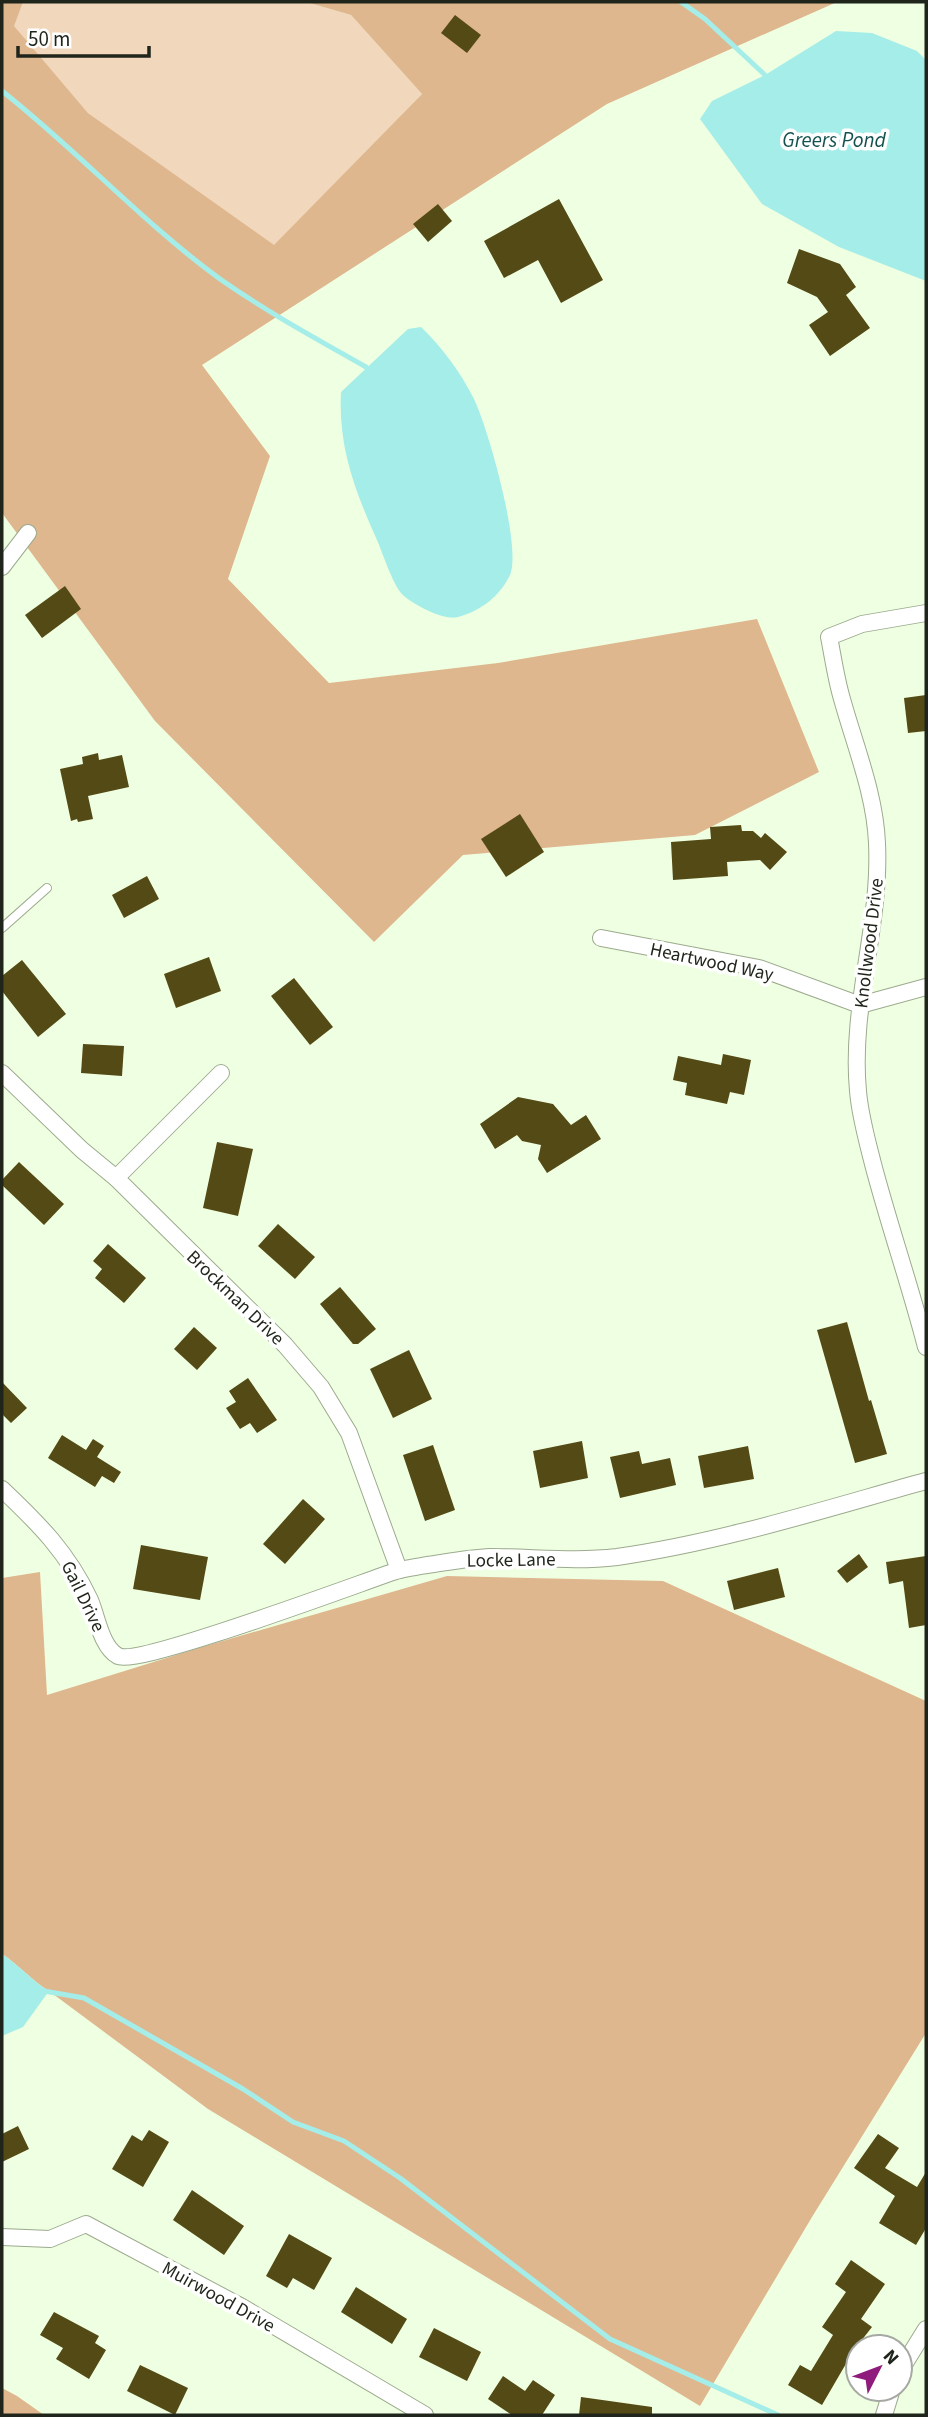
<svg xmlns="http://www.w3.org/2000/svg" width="928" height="2417" font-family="'Source Sans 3',sans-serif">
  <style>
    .green { fill: #f1d7bc }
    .forest { fill: #dfb78e }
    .water { fill: #a5ede9 }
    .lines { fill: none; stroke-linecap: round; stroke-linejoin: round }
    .stream { stroke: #a5ede9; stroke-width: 5 }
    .building { fill: #544a15 }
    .lane-casing { stroke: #9caa8e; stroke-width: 10 }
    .street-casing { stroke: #9caa8e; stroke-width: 18 }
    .lane { stroke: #fff; stroke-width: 8 }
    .street { stroke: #fff; stroke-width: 16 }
    .labels { text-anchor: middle; stroke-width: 7; stroke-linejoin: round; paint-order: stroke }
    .street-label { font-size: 19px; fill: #1f251a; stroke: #fff }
    .water-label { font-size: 21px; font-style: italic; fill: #13524f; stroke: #fff }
  </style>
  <rect width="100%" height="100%" fill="#efffe1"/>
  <path class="green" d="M23 2H306L351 15 422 94 274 246 88 113 13 26Z"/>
  <g class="forest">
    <path d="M2 2H23L14 26 88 113 274 245 422 94 351 15 306 2H837L607 104 202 365 270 456 228 579 329 683 498 663 757 619 819 772 695 835 463 855 374 942 155 721 2 513Z"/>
    <path d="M40 1572 47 1695 202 1647 447 1576 663 1581 926 1701V2033L812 2217 700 2406 208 2109 49 1991C31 1980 19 1965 2 1954V1578Z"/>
    <path d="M2 2388 17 2396 44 2415H2Z"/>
  </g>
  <g class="water">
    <path d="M836 31 872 33 917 51 926 60V281L839 247 762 204 700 119 712 101 765 75Z"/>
    <path d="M421 327C442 347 461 373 474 399 488 428 522 547 510 575 500 596 481 611 458 617 444 621 411 604 401 593 392 582 383 554 377 540 355 491 338 447 341 392L408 329Z"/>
    <path d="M2 1954C19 1965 31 1980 49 1991L23 2027 2 2036Z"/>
  </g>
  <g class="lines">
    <g class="stream">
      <path d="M681 2 705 19 765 75"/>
      <path d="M2 91C77 150 143 223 220 279 267 312 317 339 366 367"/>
      <path d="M44 1991 84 1998 243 2089 293 2122 344 2141 400 2178 610 2339 778 2415"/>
    </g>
  </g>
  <g class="building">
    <path d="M455 15 481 35 467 53 441 33Z"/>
    <path d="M559 199 603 280 561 303 538 260 504 278 484 241Z"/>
    <path d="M438 204 452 221 428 242 413 224Z"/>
    <path d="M799 249 840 264 856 287 846 295 870 328 830 356 809 325 828 312 817 297 787 283Z"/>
    <path d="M65 586 81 609 42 638 25 615Z"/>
    <path d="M926 695V731L908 733 904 698Z"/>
    <path d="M98 753 99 760 122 755 129 787 88 796 93 819 78 822 77 819 71 821 60 769 83 764 82 757Z"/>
    <path d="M520 814 544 852 506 877 481 839Z"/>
    <path d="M741 825 742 831H753L761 838 765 833 787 852 770 870 760 860 727 862 728 876 673 880 671 842 711 839 710 827Z"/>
    <path d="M147 876 159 899 124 918 112 895Z"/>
    <path d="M209 957 221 991 176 1008 164 974Z"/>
    <path d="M22 960 66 1014 38 1037 2 991V976Z"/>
    <path d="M294 978 333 1027 310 1045 271 996Z"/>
    <path d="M83 1044 124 1046 122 1076 81 1073Z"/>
    <path d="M723 1054 751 1060 744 1095 730 1092 727 1104 685 1095 687 1083 673 1080 678 1056 721 1065Z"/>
    <path d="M518 1097 553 1104 571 1125 586 1115 601 1139 547 1173 538 1159 541 1145 522 1141 517 1135 495 1149 480 1124Z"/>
    <path d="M217 1142 253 1149 238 1216 203 1208Z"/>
    <path d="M19 1162 64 1204 44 1225 2 1185V1180Z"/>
    <path d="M278 1224 315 1257 295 1279 258 1246Z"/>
    <path d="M108 1244 146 1278 124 1303 95 1278 102 1269 93 1261Z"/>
    <path d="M340 1287 376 1329 358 1344H353L320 1304Z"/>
    <path d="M847 1322 869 1401 871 1400 887 1454 855 1463 817 1330Z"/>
    <path d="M194 1327 217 1348 197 1370 174 1349Z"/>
    <path d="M409 1350 432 1399 393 1418 370 1369Z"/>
    <path d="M248 1378 277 1420 257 1433 250 1423 240 1429 226 1408 236 1402 229 1391Z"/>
    <path d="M2 1382 27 1408 11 1423 2 1414Z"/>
    <path d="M62 1435 86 1450 93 1439 104 1446 97 1457 121 1472 114 1483 102 1476 95 1487 48 1458Z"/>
    <path d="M582 1441 588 1478 540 1488 533 1451Z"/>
    <path d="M433 1445 455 1510 425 1521 403 1455Z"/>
    <path d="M748 1446 754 1479 704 1488 698 1456Z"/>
    <path d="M639 1451 642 1464 670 1458 676 1485 620 1498 610 1457Z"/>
    <path d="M303 1499 325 1519 285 1564 263 1544Z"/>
    <path d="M141 1545 208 1557 200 1600 133 1589Z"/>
    <path d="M859 1554 868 1567 847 1583 837 1571Z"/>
    <path d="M926 1556V1625L909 1628 903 1581 889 1584 886 1562Z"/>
    <path d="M778 1568 785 1597 734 1610 727 1581Z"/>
    <path d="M18 2126 29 2149 2 2162V2134Z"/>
    <path d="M149 2130 169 2142 143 2187 112 2169 132 2135 142 2141Z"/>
    <path d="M878 2134 899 2148 885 2168 917 2187 926 2172V2228L916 2245 879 2223 895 2196 854 2168Z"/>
    <path d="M192 2190 244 2226 224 2255 173 2220Z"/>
    <path d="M289 2234 332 2258 314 2290 293 2278 287 2288 266 2276Z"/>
    <path d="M851 2260 885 2284 861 2319 872 2327 854 2350 822 2405 788 2385 800 2365 811 2371 833 2335 822 2327 846 2292 835 2284Z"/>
    <path d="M356 2287 407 2319 392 2344 341 2312Z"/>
    <path d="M54 2312 99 2336 95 2343 106 2350 89 2379 56 2359 63 2348 40 2335Z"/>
    <path d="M434 2328 481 2352 467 2381 419 2357Z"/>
    <path d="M140 2365 188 2388 175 2415 127 2391Z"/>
    <path d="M503 2376 525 2391 533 2380 555 2395 542 2415H512L488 2399Z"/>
    <path d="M581 2397 652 2407V2415H579Z"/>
  </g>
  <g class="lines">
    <g class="lane-casing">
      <path id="lane" d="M2 928 47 888"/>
    </g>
    <g class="street-casing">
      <g id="street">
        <path d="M2 567 28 533"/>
        <path d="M926 613 862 624 829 637C833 657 836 679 842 699 855 746 875 794 877 843 881 926 850 1007 858 1091 860 1116 867 1140 873 1164 889 1225 910 1285 926 1347"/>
        <path d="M601 938 759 968 860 1005 926 987"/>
        <path d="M2 1073 82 1150 116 1178 285 1345 321 1387 349 1433 399 1570"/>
        <path d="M116 1178 221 1073"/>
        <path d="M2 1489C39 1524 68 1553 90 1600 97 1616 101 1647 118 1656 140 1666 360 1583 396 1571 406 1568 417 1567 427 1565 448 1562 469 1558 490 1557 533 1557 575 1562 617 1557 722 1542 825 1509 926 1481"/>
        <path d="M2 2237 50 2239 86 2224 242 2307 425 2415"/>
        <path d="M900 2371 926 2329"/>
        <path d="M884 2415 892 2389"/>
      </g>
    </g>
    <use href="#lane" class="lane"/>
    <use href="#street" class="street"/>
  </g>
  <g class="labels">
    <g class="street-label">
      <text transform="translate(868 943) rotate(-83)" y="7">Knollwood Drive</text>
      <text transform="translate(712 961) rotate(12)" y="7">Heartwood Way</text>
      <text transform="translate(236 1297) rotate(44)" y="7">Brockman Drive</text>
      <text transform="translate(511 1559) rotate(-1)" y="7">Locke Lane</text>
      <text transform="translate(84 1596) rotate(64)" y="7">Gail Drive</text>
      <text transform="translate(219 2296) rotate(29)" y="7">Muirwood Drive</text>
    </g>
    <g class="water-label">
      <text x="834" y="147">Greers Pond</text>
    </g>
  </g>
  <rect width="928" height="2417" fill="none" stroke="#1f251a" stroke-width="7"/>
  <g transform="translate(879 2368) rotate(48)"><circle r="33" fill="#ffffff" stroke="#a5a8a3" stroke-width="2"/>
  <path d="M0-5L12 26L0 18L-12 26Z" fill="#8f1c7d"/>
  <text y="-10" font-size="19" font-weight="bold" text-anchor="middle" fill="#1f251a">N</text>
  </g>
  <path d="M18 46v10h131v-10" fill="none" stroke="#1f251a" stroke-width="3.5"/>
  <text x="28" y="46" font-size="21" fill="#1f251a" stroke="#ffffff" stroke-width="5" paint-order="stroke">50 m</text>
</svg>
